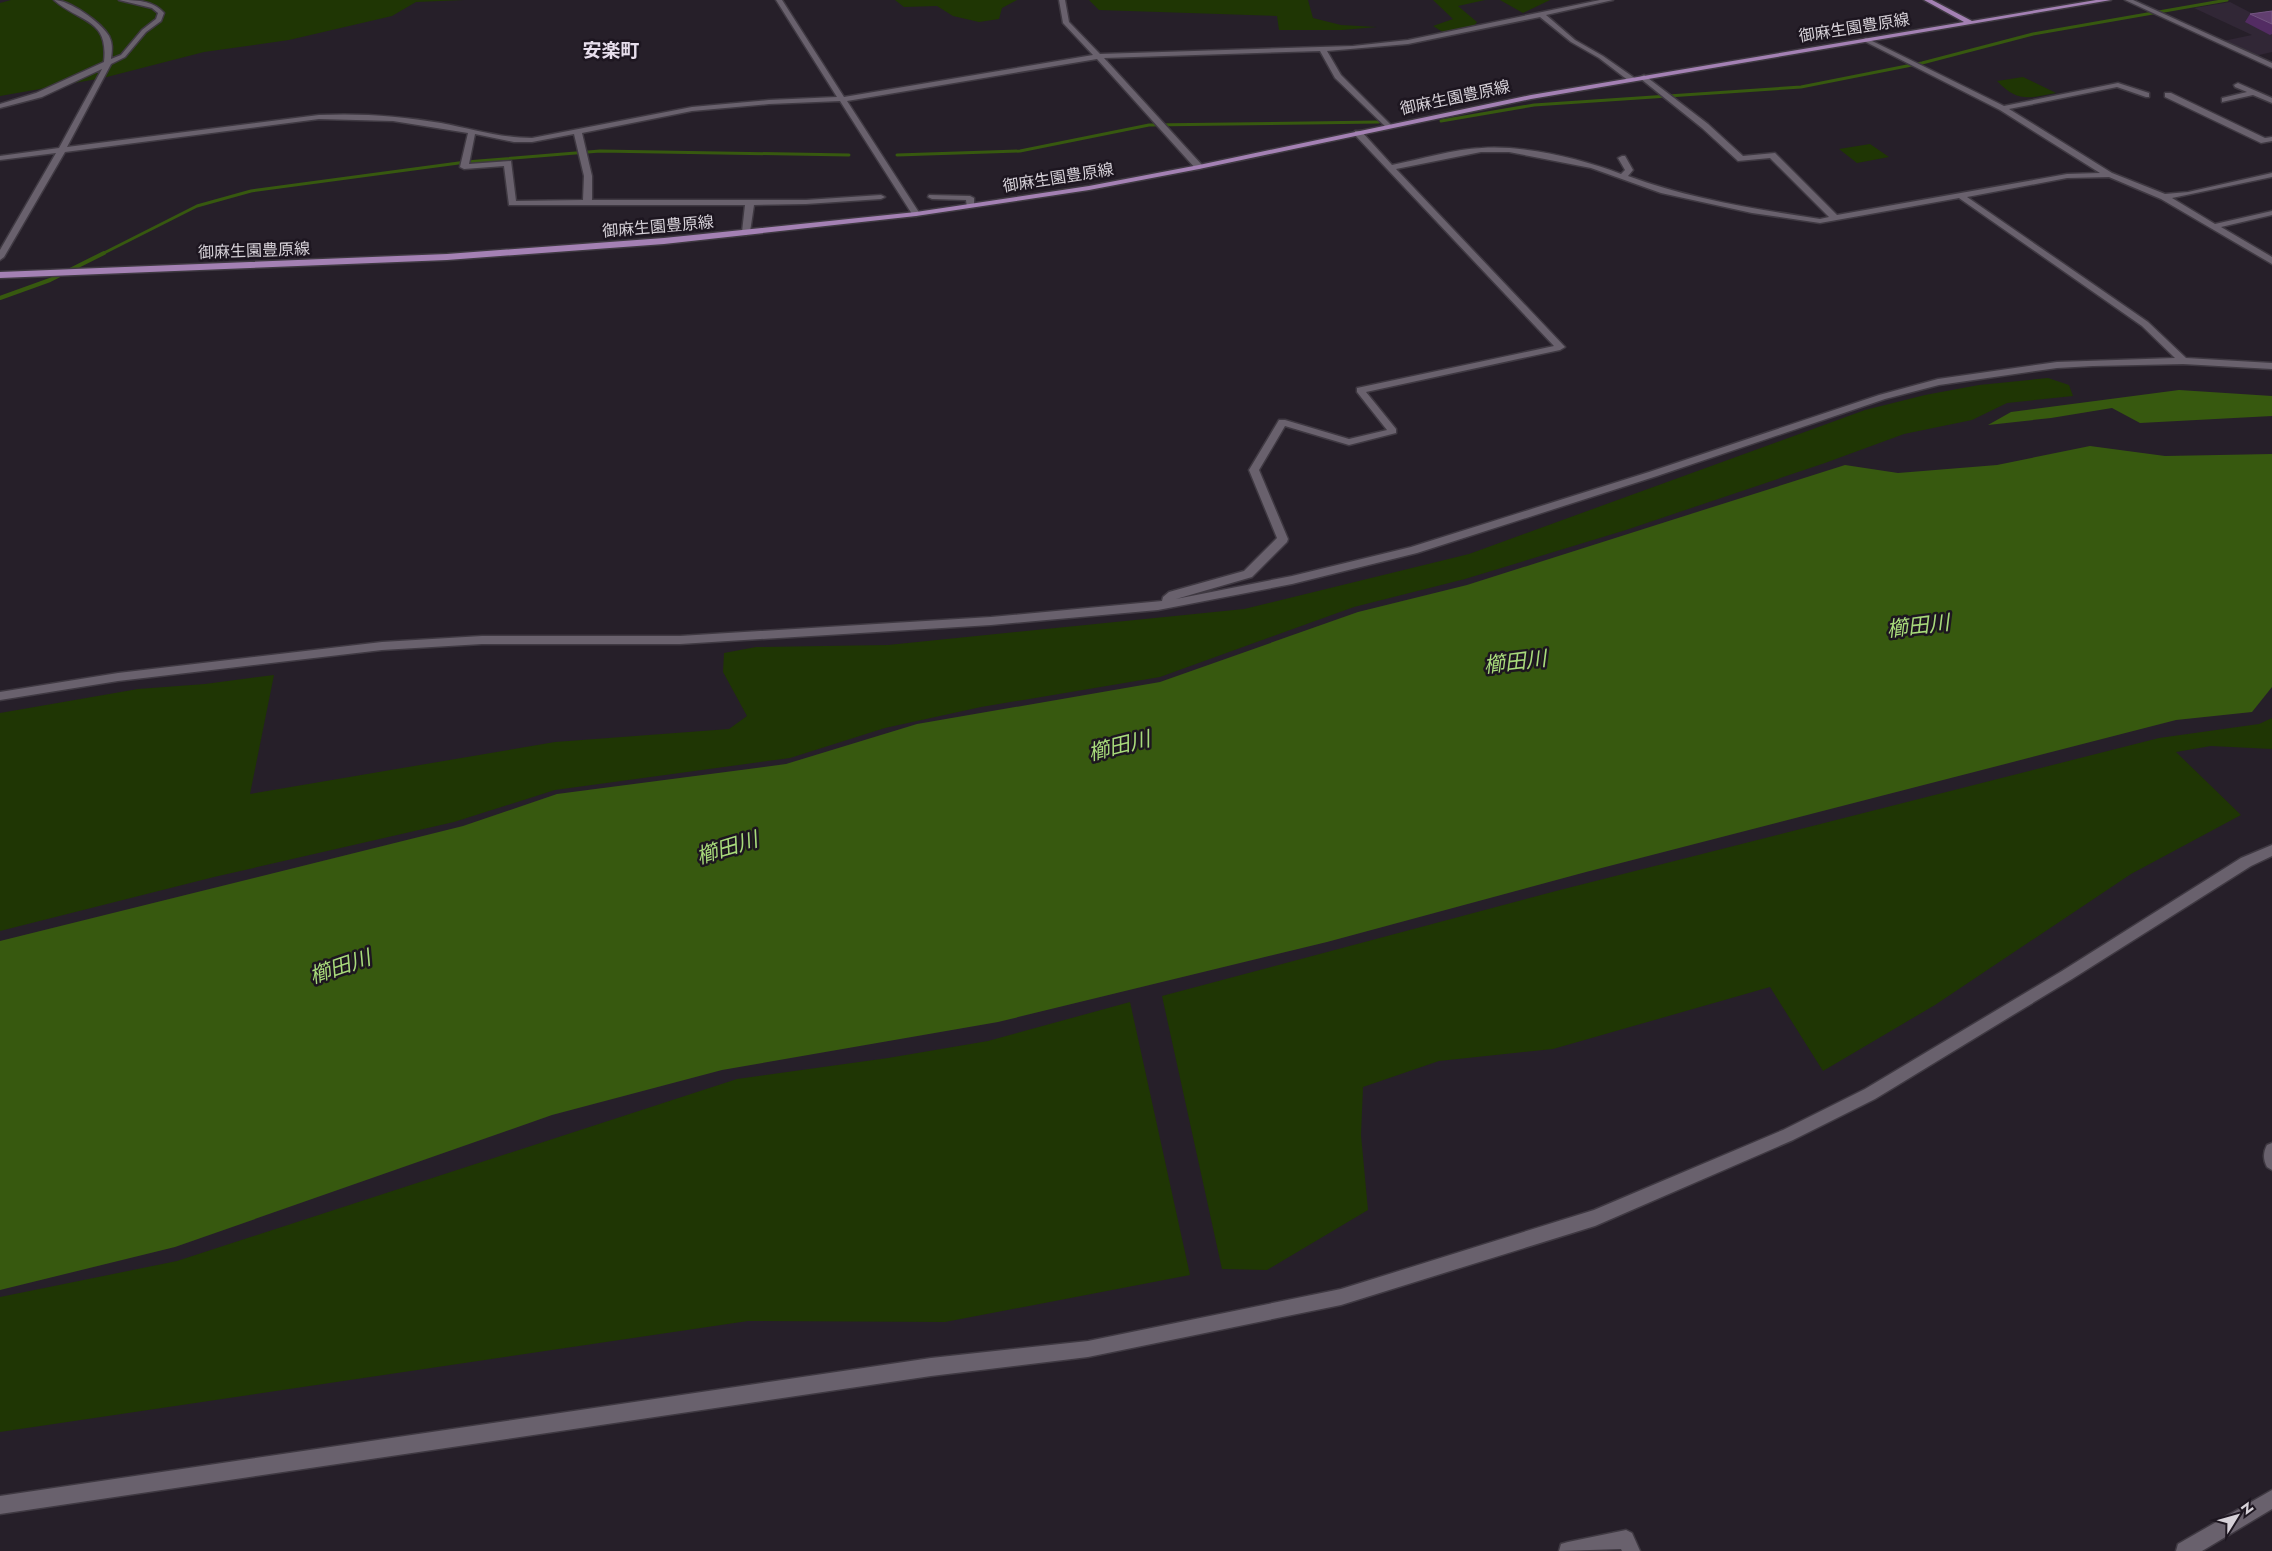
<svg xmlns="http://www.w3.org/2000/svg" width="2272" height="1551" font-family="Jost,'Noto Sans JP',sans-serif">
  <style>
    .built { fill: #312736 }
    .green { fill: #1f3604 }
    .water { fill: #37590f }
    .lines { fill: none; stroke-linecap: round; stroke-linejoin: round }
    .stream-far1 { stroke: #37590f; stroke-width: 3 }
    .stream { stroke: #37590f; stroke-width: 4 }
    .minor-casing { stroke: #3f3942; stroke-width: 3 }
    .major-casing { stroke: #3f3942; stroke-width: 3 }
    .minor { fill: #69616d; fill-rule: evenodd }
    .major { fill: #a481b4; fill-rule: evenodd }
    .wall { fill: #532c63 }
    .building { fill: #613e6f; stroke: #735580 }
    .labels { text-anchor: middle; stroke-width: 5; stroke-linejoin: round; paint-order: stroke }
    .far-street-label { font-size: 16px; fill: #d6d1d8; stroke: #1d1620 }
    .far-quarter-label { font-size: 19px; font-weight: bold; fill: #e7deec; stroke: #1d1620 }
    .water-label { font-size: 21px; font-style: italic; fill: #a8db7b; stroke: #1d1620 }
  </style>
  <rect width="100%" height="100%" fill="#261f29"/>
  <path class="built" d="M2230 2 2259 17 2272 15V52L2255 56 2223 41 2252 35 2194 8Z"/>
  <g class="green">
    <path d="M11 0H464L416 2 392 16 289 40 204 52 103 78 0 96V3Z"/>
    <path d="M895 0H1017L1002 8 999 19 979 22 953 16 937 6 904 7Z"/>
    <path d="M1089 0H1308L1313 18 1341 25 1377 27 1342 30H1279L1277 16 1099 10Z"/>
    <path d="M1433 0H1485L1458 6 1477 22 1474 26 1446 34 1433 26 1453 19Z"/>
    <path d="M1500 0H1550L1523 13Z"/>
    <path d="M2023 77 2056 93C2029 98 2018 103 1997 81Z"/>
    <path d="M1870 144 1889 157 1857 163 1839 149Z"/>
    <path d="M2048 378 2069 385 2073 396 2007 403 1972 420 1904 434 1825 463 1626 530 1465 579 1354 607 1160 677 981 707 885 728 790 758 555 790 454 822 214 877 0 931V713L138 689 205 684 274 675 250 794 555 742 729 729 747 716 723 672 724 653 756 647 888 645 1244 609 1469 554 1865 410 1925 395 1979 385Z"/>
    <path d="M2272 718V749L2211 746 2176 752 2241 815 2131 874 1935 1005 1823 1071 1770 987 1553 1049 1439 1061 1363 1087 1361 1135 1368 1210 1267 1270 1222 1269 1162 996 1556 891 2159 738 2259 724Z"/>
    <path d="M1130 1002 1190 1275 945 1322 748 1321 0 1432V1297L177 1261 737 1079 888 1058 988 1041Z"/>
  </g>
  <g class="water">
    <path d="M2179 390 2272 396V416L2140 423 2112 408 2051 418 1988 425 2011 412Z"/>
    <path d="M2090 446 2165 456 2272 454V687L2252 712 2176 720 1586 872 1327 942 998 1022 722 1070 552 1115 175 1247 0 1290V941L463 826 557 794 786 764 917 724 1160 682 1358 612 1467 585 1845 465 1898 473 1997 465Z"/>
  </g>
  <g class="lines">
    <g class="stream-far1">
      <path d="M1441 121 1534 105 1801 87 1922 63 2033 34 2227 0"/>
      <path d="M897 155 1020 151 1149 125 1379 122"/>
      <path d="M102 254 197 206 251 191 466 162 600 151 849 155"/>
    </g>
    <path class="stream" d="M0 298 50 280 104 253"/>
    <g class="minor-casing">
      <g id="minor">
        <path d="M54 0C69 0 101 22 109 36 113 44 112 50 111 59L121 55 142 30 156 19 158 13 152 8 119 0C135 0 153 0 164 13L161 21 146 32 125 57 111 64 67 147 319 115C360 113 401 116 441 123 472 129 501 138 532 138L692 107 769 100 837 97 776 0H782L844 97 1093 55 1063 23 1059 0H1065L1069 22 1100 54 1353 46 1408 40 1600 0H1613L1546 15 1575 40 1603 56 1636 79 1629 81 1599 58 1571 42 1540 17 1408 44 1327 51 1341 75 1391 125 1392 127 1388 129 1335 78 1320 51 1104 58 1202 165 1203 167 1199 169H1196L1097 59 847 101 920 214 916 216 912 214 840 101 769 104 692 111 582 133 592 176V200H806L881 195 885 197 881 199 806 204 754 205 750 232 746 235 742 232 745 205H509L504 166 464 169 460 167 468 133 393 121 319 119 65 152 4 257 0 260V250L56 153 0 160V156L59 148 102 69 42 97 0 108V104L36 93 104 62C109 18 80 23 54 0ZM475 134 514 142H532L574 134 584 176 583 200 516 201 511 161 469 164Z"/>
        <path d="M2125 0H2133L2272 63V68Z"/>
        <path d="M1866 38 2004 106 2118 83 2149 93V97H2146L2117 87 2009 109 2112 173 2165 194 2188 192 2272 173V177L2172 198 2215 224 2272 211V215L2221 227 2272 257V264L2161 199 2109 177 2067 178 1967 197 2148 322 2186 358 2272 363V369L2183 364 2093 366 2057 368 1939 385 1885 399 1657 476 1417 553 1292 584 1158 610 991 625 680 644H482L382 650 118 681 0 700V692L118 673 382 642 482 636H680L991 617 1162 601 1163 597 1169 592 1244 571 1277 538 1249 470 1279 420H1285L1349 439 1387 430 1357 392V388L1554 346 1355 135V131H1361L1392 165C1422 159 1453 149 1482 148 1524 145 1582 159 1621 174L1625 170 1618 158 1622 156H1625L1633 170 1628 176C1690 199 1755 209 1820 219L1829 217 1770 158 1738 161 1702 128 1641 79 1640 77 1644 75 1708 124 1743 156 1775 153 1837 215 2067 174 2100 173 2000 110 1864 41V39ZM1481 152H1509L1591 168 1661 193 1752 213 1820 223 1959 198 2142 326 2175 358 2057 362 1938 379 1879 395 1649 472 1411 547 1292 576 1176 599 1252 577 1287 542 1288 539 1259 470 1285 426 1349 445 1396 433V429L1366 392 1560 350 1565 347 1396 169Z"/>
        <path d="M2238 83 2272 98V103L2253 95 2222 102V98L2247 92 2235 87 2234 85Z"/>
        <path d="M2165 93H2171L2265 138 2272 137V141L2261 143 2165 97Z"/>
        <path d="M929 195 970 196 974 198V206L967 208 966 200 932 199 928 197Z"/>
        <path d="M2272 845V856L2251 866 2072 979 1875 1099 1793 1140 1595 1226 1341 1305 1088 1357 931 1376 0 1514V1496L931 1358 1088 1341 1341 1289 1594 1210 1783 1130 1865 1089 2062 971 2241 858Z"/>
        <path d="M2272 1143V1170L2267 1167C2263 1160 2263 1152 2267 1145Z"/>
        <path d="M2272 1490V1509L2202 1551H2176L2178 1544Z"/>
        <path d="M1626 1530 1632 1533 1640 1551H1622L1621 1549 1559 1551 1561 1544 1568 1542Z"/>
      </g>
    </g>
    <g class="major-casing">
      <path id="major" d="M1924 0H1932L1972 21 2096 0H2111L1531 99 1199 169 1089 190 916 216 664 244 447 260 0 278V272L447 254 664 238 916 212 1089 186 1199 165 1531 95 1964 22Z"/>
    </g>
    <use href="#minor" class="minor"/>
    <use href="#major" class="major"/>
  </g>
  <path class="wall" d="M2272 11V34L2270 35 2245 22 2250 14Z"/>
  <path class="building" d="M2272 11V24L2250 14Z"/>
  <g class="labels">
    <g class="far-street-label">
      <text transform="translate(1854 27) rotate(-9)" y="6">御麻生園豊原線</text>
      <text transform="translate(1455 97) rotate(-12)" y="6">御麻生園豊原線</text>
      <text transform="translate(1058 177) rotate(-9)" y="6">御麻生園豊原線</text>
      <text transform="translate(658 226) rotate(-5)" y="6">御麻生園豊原線</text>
      <text transform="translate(254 250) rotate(-2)" y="6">御麻生園豊原線</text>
    </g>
    <g class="far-quarter-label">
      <text x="611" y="57">安楽町</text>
    </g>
    <g class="water-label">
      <text transform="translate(1918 626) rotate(-7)" y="7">櫛田川</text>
      <text transform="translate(1515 662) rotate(-7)" y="7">櫛田川</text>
      <text transform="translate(1119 746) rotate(-14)" y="7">櫛田川</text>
      <text transform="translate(727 848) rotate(-17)" y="7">櫛田川</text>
      <text transform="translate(340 967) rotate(-19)" y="7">櫛田川</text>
    </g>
  </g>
  <g transform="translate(2237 1516) rotate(53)" stroke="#1d1620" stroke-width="4" paint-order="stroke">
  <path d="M0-4L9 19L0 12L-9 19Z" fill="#d6d1d8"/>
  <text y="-8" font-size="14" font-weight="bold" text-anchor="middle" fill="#d6d1d8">N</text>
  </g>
</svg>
